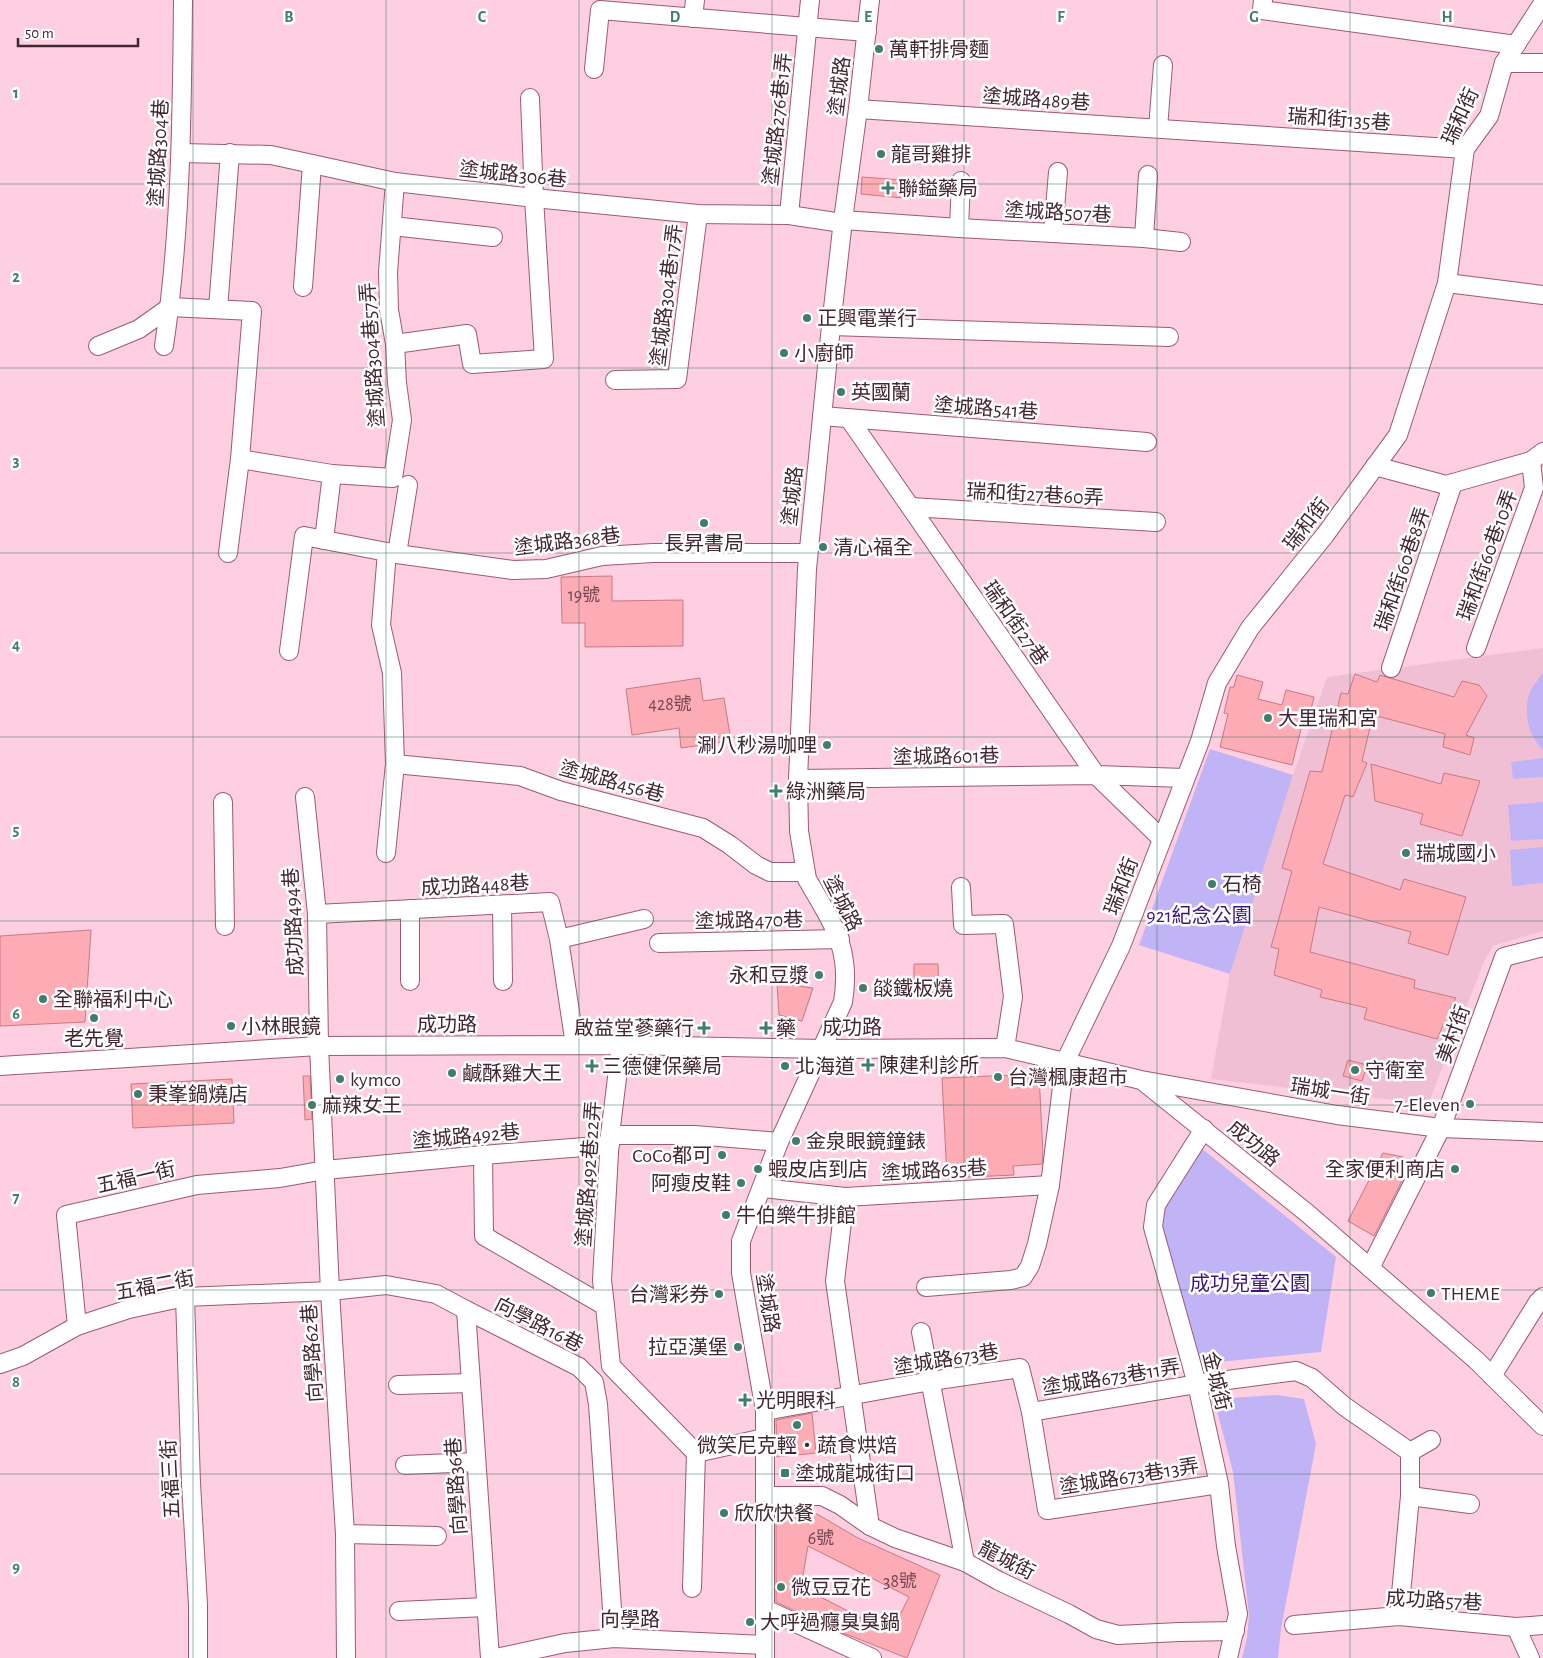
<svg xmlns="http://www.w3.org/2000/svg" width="1543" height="1658" font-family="'Alegreya Sans','Noto Sans TC',sans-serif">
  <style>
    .built { fill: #f1bfd4 }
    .green { fill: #c0b4f6 }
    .building { fill: #fdabb4; stroke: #c77a83; fill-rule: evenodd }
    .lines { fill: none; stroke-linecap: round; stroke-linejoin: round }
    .minor-casing { stroke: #9c5977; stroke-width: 20 }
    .minor { stroke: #fff; stroke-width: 18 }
    .grid { fill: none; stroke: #3f7e6c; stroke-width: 1; stroke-opacity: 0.55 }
    .poi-dot { fill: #3f7e6c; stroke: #fff; stroke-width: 2 }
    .labels { text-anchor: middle; stroke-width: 5; stroke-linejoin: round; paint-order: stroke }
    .number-label { font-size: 18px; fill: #724753 }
    .poi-label { font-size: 20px; fill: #432633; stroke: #fff; text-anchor: start }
    .street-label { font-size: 20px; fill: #432633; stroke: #fff }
    .park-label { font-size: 20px; fill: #3d157e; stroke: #fff }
    .grid-label { font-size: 16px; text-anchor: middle; font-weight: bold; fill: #3f7e6c; stroke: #fff; stroke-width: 5; stroke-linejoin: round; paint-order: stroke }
  </style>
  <rect width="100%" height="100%" fill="#fdcfe1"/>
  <path class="built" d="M1543 648V931L1493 946 1484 962 1428 1104 1211 1079 1230 974 1293 775 1327 677Z"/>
  <g class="green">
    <path d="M1543 672V750C1529 737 1523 714 1529 695 1531 687 1539 679 1543 672Z"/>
    <path d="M1210 749 1293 775 1230 974 1139 945Z"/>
    <path d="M1543 758V777L1513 779 1511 762Z"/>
    <path d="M1543 802V839L1511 841 1508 805Z"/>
    <path d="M1543 847V883L1512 886 1510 850Z"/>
    <path d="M1200 1147 1336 1257 1321 1352 1209 1363 1205 1361 1202 1364 1189 1353 1155 1213Z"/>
    <path d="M1277 1395 1304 1399 1316 1444 1281 1629 1278 1658H1242L1247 1638 1249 1615 1233 1472 1214 1399Z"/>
  </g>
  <g class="building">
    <path d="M862 177 915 181 914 199 861 194Z"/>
    <path d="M612 576V601L683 600V646L585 647V623H562L561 577Z"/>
    <path d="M1355 674 1377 682 1380 675 1454 697 1462 681 1479 685 1487 696 1466 735 1474 738 1470 755 1443 747 1445 734 1373 715 1362 761 1367 763 1353 797 1345 795 1323 864 1400 890 1404 879 1466 897 1448 955 1408 943 1411 932 1319 907 1310 952 1415 980 1414 988 1456 998 1450 1008 1460 1014 1456 1025 1444 1023 1437 1039 1364 1019 1367 1008 1320 997 1322 990 1274 975 1279 949 1271 947 1292 871 1282 868 1310 771 1322 772 1341 693 1348 694Z"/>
    <path d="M1237 675 1263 682 1258 699 1282 705 1286 690 1314 697 1308 722 1303 721 1292 765 1220 747 1228 714 1224 713 1230 687H1234Z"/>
    <path d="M700 678 703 701 724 698 731 741 681 748 679 728 632 735 626 689Z"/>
    <path d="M1371 764 1441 784 1444 773 1480 781 1462 836 1420 824 1423 814 1375 801Z"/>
    <path d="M91 930 85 1022 0 1026V936Z"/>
    <path d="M914 964H938L939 993H914Z"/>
    <path d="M777 983 813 988 802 1021 779 1015Z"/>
    <path d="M1348 1060 1367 1065 1362 1081 1343 1076Z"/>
    <path d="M1039 1074 1043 1155 1042 1164 1013 1166 1014 1175 947 1178 942 1078Z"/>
    <path d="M303 1076H310L312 1119 305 1120Z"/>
    <path d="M232 1079 234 1123 133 1128 131 1084Z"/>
    <path d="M1383 1153 1403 1157 1410 1165 1374 1236 1348 1221Z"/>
    <path d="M812 1413 816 1453 777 1457 776 1420Z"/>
    <path d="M788 1507H805L858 1538 940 1575 907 1658 843 1633 776 1602V1510ZM808 1546 909 1597 891 1633 801 1587Z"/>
  </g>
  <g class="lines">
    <g class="minor-casing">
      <g id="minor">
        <path d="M1263 0 1262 10 1516 45"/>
        <path d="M693 18 695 0"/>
        <path d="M1504 63H1543"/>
        <path d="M594 69 600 10 867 32"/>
        <path d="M858 109 1465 149"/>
        <path d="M1158 128 1163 65"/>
        <path d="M181 153 271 155 395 182 534 198 698 214 789 215 842 223"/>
        <path d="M789 215 810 0"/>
        <path d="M843 220 959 228 1144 238 1181 242"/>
        <path d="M392 226 493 237"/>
        <path d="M959 228 961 181"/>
        <path d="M1053 233 1058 172"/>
        <path d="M1144 238 1148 175"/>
        <path d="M1447 283 1543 295"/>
        <path d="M303 287 312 164"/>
        <path d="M170 307 252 311 240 459 228 553"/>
        <path d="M218 309 230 153"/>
        <path d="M831 326 1169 337"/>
        <path d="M395 344 467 334 472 364 544 359 534 198 530 98"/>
        <path d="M98 346 139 329 170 307"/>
        <path d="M164 346C181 232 182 116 183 0"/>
        <path d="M615 380 677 379 698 214"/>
        <path d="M822 416 1147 442"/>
        <path d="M850 420 1096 775 1162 839"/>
        <path d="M240 459 332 474 393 478 402 420 397 383 395 344 389 310 388 272 395 182"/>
        <path d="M1375 466 1446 485 1531 461"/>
        <path d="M911 507 1156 522"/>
        <path d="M324 540 332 474"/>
        <path d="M397 554 408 485"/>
        <path d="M1476 648 1534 488 1531 461 1543 452"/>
        <path d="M289 651 304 536 397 554 513 570 546 569 602 556 653 553H808"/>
        <path d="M1391 668 1453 483"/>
        <path d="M395 764 520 776 561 791 703 828 730 845 756 865 770 872H805"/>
        <path d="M798 779 1096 775 1184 778"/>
        <path d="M305 797 317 914 319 1046 330 1291 345 1534 346 1658"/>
        <path d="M223 802 225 926"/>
        <path d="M386 853 395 764 392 673 381 625 387 552"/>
        <path d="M961 887 963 925 1004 924 1013 997 1005 1048"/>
        <path d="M502 905 503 981"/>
        <path d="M317 914 550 902 559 939 575 1045"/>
        <path d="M559 939 644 919"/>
        <path d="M659 943 840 939"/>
        <path d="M410 981V909"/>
        <path d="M0 1066 319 1046 621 1045 821 1049 1005 1048 1141 1080 1337 1115 1441 1128 1543 1132"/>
        <path d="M1144 1082 1307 1213 1476 1360 1543 1426"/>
        <path d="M1204 1129 1156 1205 1153 1227 1197 1384 1219 1484 1226 1546 1238 1614 1228 1658"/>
        <path d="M610 1135H695L779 1142"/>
        <path d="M483 1155 484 1236 605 1306 611 1366 696 1453 764 1438"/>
        <path d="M762 1188 845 1197 1050 1185"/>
        <path d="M845 1197 835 1281 870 1526"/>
        <path d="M1370 1268 1441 1128 1504 957 1543 947"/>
        <path d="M926 1287 1011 1280 1023 1277 1030 1266 1037 1244 1050 1185 1065 1062 1121 946 1200 741 1217 683 1250 628 1325 535 1398 435 1447 283 1465 149 1489 116 1504 63 1543 3"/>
        <path d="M185 1297 191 1483 198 1605V1658"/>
        <path d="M605 1306 602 1280 610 1135 621 1045"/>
        <path d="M466 1310 490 1658"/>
        <path d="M77 1326 66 1215 197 1185 280 1178 325 1170 483 1155 610 1145"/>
        <path d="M921 1332 965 1562"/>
        <path d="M0 1364 23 1356 77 1326 129 1309 185 1297 330 1291 386 1285 436 1294 466 1310 579 1367 594 1382 598 1404 614 1638"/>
        <path d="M1492 1376 1538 1302 1543 1297"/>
        <path d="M398 1385 471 1383"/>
        <path d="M765 1411 931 1381 1020 1368 1031 1412 1047 1510 1219 1484"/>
        <path d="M1031 1412 1197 1384 1296 1371 1312 1378 1344 1406 1410 1452V1496"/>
        <path d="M1410 1452 1431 1440"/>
        <path d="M405 1465 476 1462"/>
        <path d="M766 1496H822L840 1505 870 1526 895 1538 965 1562 999 1581 1069 1614 1096 1629 1118 1635 1179 1632 1235 1631"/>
        <path d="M345 1534 437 1536"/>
        <path d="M692 1588 696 1453"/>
        <path d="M765 1609 872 1658"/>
        <path d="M399 1611 486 1607"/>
        <path d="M1399 1616 1410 1496 1470 1504"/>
        <path d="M1294 1625 1399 1616 1516 1627 1543 1625"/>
        <path d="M1516 1627 1530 1658"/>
        <path d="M496 1658 565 1643 614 1638 765 1645"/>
        <path d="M765 1658V1411L741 1273V1241L779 1142 843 1002C852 948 832 923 807 879L799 831 798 779 807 569 831 326 843 220 858 109 870 0"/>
      </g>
    </g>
    <use href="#minor" class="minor"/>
  </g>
  <path class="grid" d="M193 0V1658M386 0V1658M579 0V1658M772 0V1658M964 0V1658M1157 0V1658M1350 0V1658M0 184H1543M0 368H1543M0 553H1543M0 737H1543M0 921H1543M0 1105H1543M0 1290H1543M0 1474H1543"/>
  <g class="poi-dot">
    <circle cx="879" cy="49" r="5"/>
    <circle cx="881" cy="154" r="5"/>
    <path d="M885.5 180.5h5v5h5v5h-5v5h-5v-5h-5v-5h5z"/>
    <circle cx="807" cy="318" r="5"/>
    <circle cx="784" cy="353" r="5"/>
    <circle cx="841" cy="392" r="5"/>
    <circle cx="704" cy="523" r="5"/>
    <circle cx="823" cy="547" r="5"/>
    <circle cx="1268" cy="718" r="5"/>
    <circle cx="827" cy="745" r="5"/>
    <path d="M773.5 783.5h5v5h5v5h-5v5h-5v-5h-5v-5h5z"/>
    <circle cx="1406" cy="853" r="5"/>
    <circle cx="1212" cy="884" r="5"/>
    <circle cx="819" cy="975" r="5"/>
    <circle cx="863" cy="988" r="5"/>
    <circle cx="43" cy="999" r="5"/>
    <circle cx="94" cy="1018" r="5"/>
    <circle cx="231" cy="1026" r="5"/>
    <path d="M701.5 1020.5h5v5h5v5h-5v5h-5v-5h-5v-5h5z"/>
    <path d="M763.5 1020.5h5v5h5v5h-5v5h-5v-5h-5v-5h5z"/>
    <path d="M865.5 1057.5h5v5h5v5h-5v5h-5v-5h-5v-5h5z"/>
    <path d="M589.5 1058.5h5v5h5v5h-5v5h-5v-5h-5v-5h5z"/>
    <circle cx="785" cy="1066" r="5"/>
    <circle cx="1355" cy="1070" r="5"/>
    <circle cx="452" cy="1073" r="5"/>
    <circle cx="998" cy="1077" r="5"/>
    <circle cx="340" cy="1079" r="5"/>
    <circle cx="138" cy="1094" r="5"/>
    <circle cx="1470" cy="1104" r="5"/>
    <circle cx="312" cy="1105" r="5"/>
    <circle cx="796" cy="1141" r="5"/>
    <circle cx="722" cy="1155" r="5"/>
    <circle cx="758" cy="1169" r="5"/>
    <circle cx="1455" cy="1169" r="5"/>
    <circle cx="741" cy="1183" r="5"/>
    <circle cx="726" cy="1215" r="5"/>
    <circle cx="1431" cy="1293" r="5"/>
    <circle cx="719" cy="1294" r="5"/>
    <circle cx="738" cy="1347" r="5"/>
    <path d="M742.5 1392.5h5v5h5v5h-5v5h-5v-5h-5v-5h5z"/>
    <circle cx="797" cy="1425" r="5"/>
    <rect x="780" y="1468" width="10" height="10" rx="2.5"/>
    <circle cx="724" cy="1513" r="5"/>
    <circle cx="781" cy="1587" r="5"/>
    <circle cx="750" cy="1622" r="5"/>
  </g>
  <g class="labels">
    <g class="number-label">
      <text x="584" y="601">19號</text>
      <text x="670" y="710">428號</text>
      <text x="821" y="1544">6號</text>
      <text x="900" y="1587">38號</text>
    </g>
    <g class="poi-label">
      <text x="889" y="56">萬軒排骨麵</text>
      <text x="891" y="161">龍哥雞排</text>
      <text x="898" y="195">聯鎰藥局</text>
      <text x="817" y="325">正興電業行</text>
      <text x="794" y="360">小廚師</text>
      <text x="851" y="399">英國蘭</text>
      <text x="704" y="550" text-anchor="middle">長昇書局</text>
      <text x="833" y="554">清心福全</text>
      <text x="1278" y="725">大里瑞和宮</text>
      <text x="817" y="752" text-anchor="end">涮八秒湯咖哩</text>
      <text x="786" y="798">綠洲藥局</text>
      <text x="1416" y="860">瑞城國小</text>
      <text x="1222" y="891">石椅</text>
      <text x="809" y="982" text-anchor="end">永和豆漿</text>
      <text x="873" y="995">燄鐵板燒</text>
      <text x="53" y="1006">全聯福利中心</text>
      <text x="241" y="1033">小林眼鏡</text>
      <text x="694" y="1035" text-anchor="end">啟益堂蔘藥行</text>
      <text x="776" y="1035">藥</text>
      <text x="94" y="1045" text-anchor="middle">老先覺</text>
      <text x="879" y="1072">陳建利診所</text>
      <text x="602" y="1073">三德健保藥局</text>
      <text x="795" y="1073">北海道</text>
      <text x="1365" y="1077">守衛室</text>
      <text x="462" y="1080">鹹酥雞大王</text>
      <text x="1008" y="1084">台灣楓康超市</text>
      <text x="350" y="1086">kymco</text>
      <text x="148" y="1101">秉峯鍋燒店</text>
      <text x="1460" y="1111" text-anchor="end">7-Eleven</text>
      <text x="322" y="1112">麻辣女王</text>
      <text x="806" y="1148">金泉眼鏡鐘錶</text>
      <text x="712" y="1162" text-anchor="end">CoCo都可</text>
      <text x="768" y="1176">蝦皮店到店</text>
      <text x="1445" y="1176" text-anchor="end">全家便利商店</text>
      <text x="731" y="1190" text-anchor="end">阿瘦皮鞋</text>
      <text x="736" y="1222">牛伯樂牛排館</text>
      <text x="1441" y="1300">THEME</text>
      <text x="709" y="1301" text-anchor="end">台灣彩券</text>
      <text x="728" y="1354" text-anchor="end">拉亞漢堡</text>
      <text x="756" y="1407">光明眼科</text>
      <text x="797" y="1452" text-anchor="middle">微笑尼克輕‧蔬食烘焙</text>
      <text x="795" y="1480">塗城龍城街口</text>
      <text x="734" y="1520">欣欣快餐</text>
      <text x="791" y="1594">微豆豆花</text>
      <text x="760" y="1629">大呼過癮臭臭鍋</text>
    </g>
    <g class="street-label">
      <text transform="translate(839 86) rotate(-83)" y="7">塗城路</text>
      <text transform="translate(1036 99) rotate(4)" y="7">塗城路489巷</text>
      <text transform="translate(1460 116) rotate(-65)" y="7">瑞和街</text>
      <text transform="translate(777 119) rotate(-84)" y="7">塗城路276巷1弄</text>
      <text transform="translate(1339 119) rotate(4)" y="7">瑞和街135巷</text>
      <text transform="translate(158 153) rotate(-87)" y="7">塗城路304巷</text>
      <text transform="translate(513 174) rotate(6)" y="7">塗城路306巷</text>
      <text transform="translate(1058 212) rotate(3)" y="7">塗城路507巷</text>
      <text transform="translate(666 295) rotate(-83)" y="7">塗城路304巷17弄</text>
      <text transform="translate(372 355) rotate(-94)" y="7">塗城路304巷57弄</text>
      <text transform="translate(986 408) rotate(4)" y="7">塗城路541巷</text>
      <text transform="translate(1035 494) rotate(3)" y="7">瑞和街27巷60弄</text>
      <text transform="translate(792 496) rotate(-84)" y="7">塗城路</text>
      <text transform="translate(1306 524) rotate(-52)" y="7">瑞和街</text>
      <text transform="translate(567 541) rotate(-7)" y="7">塗城路368巷</text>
      <text transform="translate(1487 555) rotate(-70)" y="7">瑞和街60巷10弄</text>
      <text transform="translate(1402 569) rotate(-71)" y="7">瑞和街60巷8弄</text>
      <text transform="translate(1016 623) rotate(55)" y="7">瑞和街27巷</text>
      <text transform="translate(946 756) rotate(-1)" y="7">塗城路601巷</text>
      <text transform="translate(612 781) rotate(15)" y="7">塗城路456巷</text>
      <text transform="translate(475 885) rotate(-3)" y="7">成功路448巷</text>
      <text transform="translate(1121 886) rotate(-69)" y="7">瑞和街</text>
      <text transform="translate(843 903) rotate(63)" y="7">塗城路</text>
      <text transform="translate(749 920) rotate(-1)" y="7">塗城路470巷</text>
      <text transform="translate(293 922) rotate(-93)" y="7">成功路494巷</text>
      <text x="447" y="1031">成功路</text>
      <text x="852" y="1034">成功路</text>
      <text transform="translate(1453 1034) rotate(-70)" y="7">美村街</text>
      <text transform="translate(1330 1091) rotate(9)" y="7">瑞城一街</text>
      <text transform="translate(466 1136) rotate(-5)" y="7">塗城路492巷</text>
      <text transform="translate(1254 1143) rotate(39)" y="7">成功路</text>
      <text transform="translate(934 1170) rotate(-3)" y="7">塗城路635巷</text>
      <text transform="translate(588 1174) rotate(-86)" y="7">塗城路492巷22弄</text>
      <text transform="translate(136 1177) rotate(-13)" y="7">五福一街</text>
      <text transform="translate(155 1285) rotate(-11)" y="7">五福二街</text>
      <text transform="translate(768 1303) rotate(81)" y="7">塗城路</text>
      <text transform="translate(539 1324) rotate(27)" y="7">向學路16巷</text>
      <text transform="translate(312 1353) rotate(-94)" y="7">向學路62巷</text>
      <text transform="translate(946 1359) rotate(-9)" y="7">塗城路673巷</text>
      <text transform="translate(1111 1377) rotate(-9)" y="7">塗城路673巷11弄</text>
      <text transform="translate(1217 1381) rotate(76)" y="7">金城街</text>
      <text transform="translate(1129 1476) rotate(-9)" y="7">塗城路673巷13弄</text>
      <text transform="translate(170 1479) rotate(-93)" y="7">五福三街</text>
      <text transform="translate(456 1486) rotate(-94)" y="7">向學路36巷</text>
      <text transform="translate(1007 1560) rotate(27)" y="7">龍城街</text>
      <text transform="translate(1434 1600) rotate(3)" y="7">成功路57巷</text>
      <text x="630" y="1626">向學路</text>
    </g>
    <g class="park-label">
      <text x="1199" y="922">921紀念公園</text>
      <text x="1250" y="1290">成功兒童公園</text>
    </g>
  </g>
  <g class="grid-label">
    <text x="289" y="22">B</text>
    <text x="482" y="22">C</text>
    <text x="675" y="22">D</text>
    <text x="868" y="22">E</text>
    <text x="1061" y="22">F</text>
    <text x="1254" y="22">G</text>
    <text x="1447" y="22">H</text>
    <text x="16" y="98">1</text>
    <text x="16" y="282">2</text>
    <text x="16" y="466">3</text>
    <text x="16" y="650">4</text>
    <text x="16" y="835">5</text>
    <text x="16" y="1019">6</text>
    <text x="16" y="1203">7</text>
    <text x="16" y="1387">8</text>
    <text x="16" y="1572">9</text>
  </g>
  <path d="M18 38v8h120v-8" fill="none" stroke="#432633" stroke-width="2.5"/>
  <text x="25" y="38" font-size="15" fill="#432633" stroke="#ffffff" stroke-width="4" paint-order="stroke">50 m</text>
</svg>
